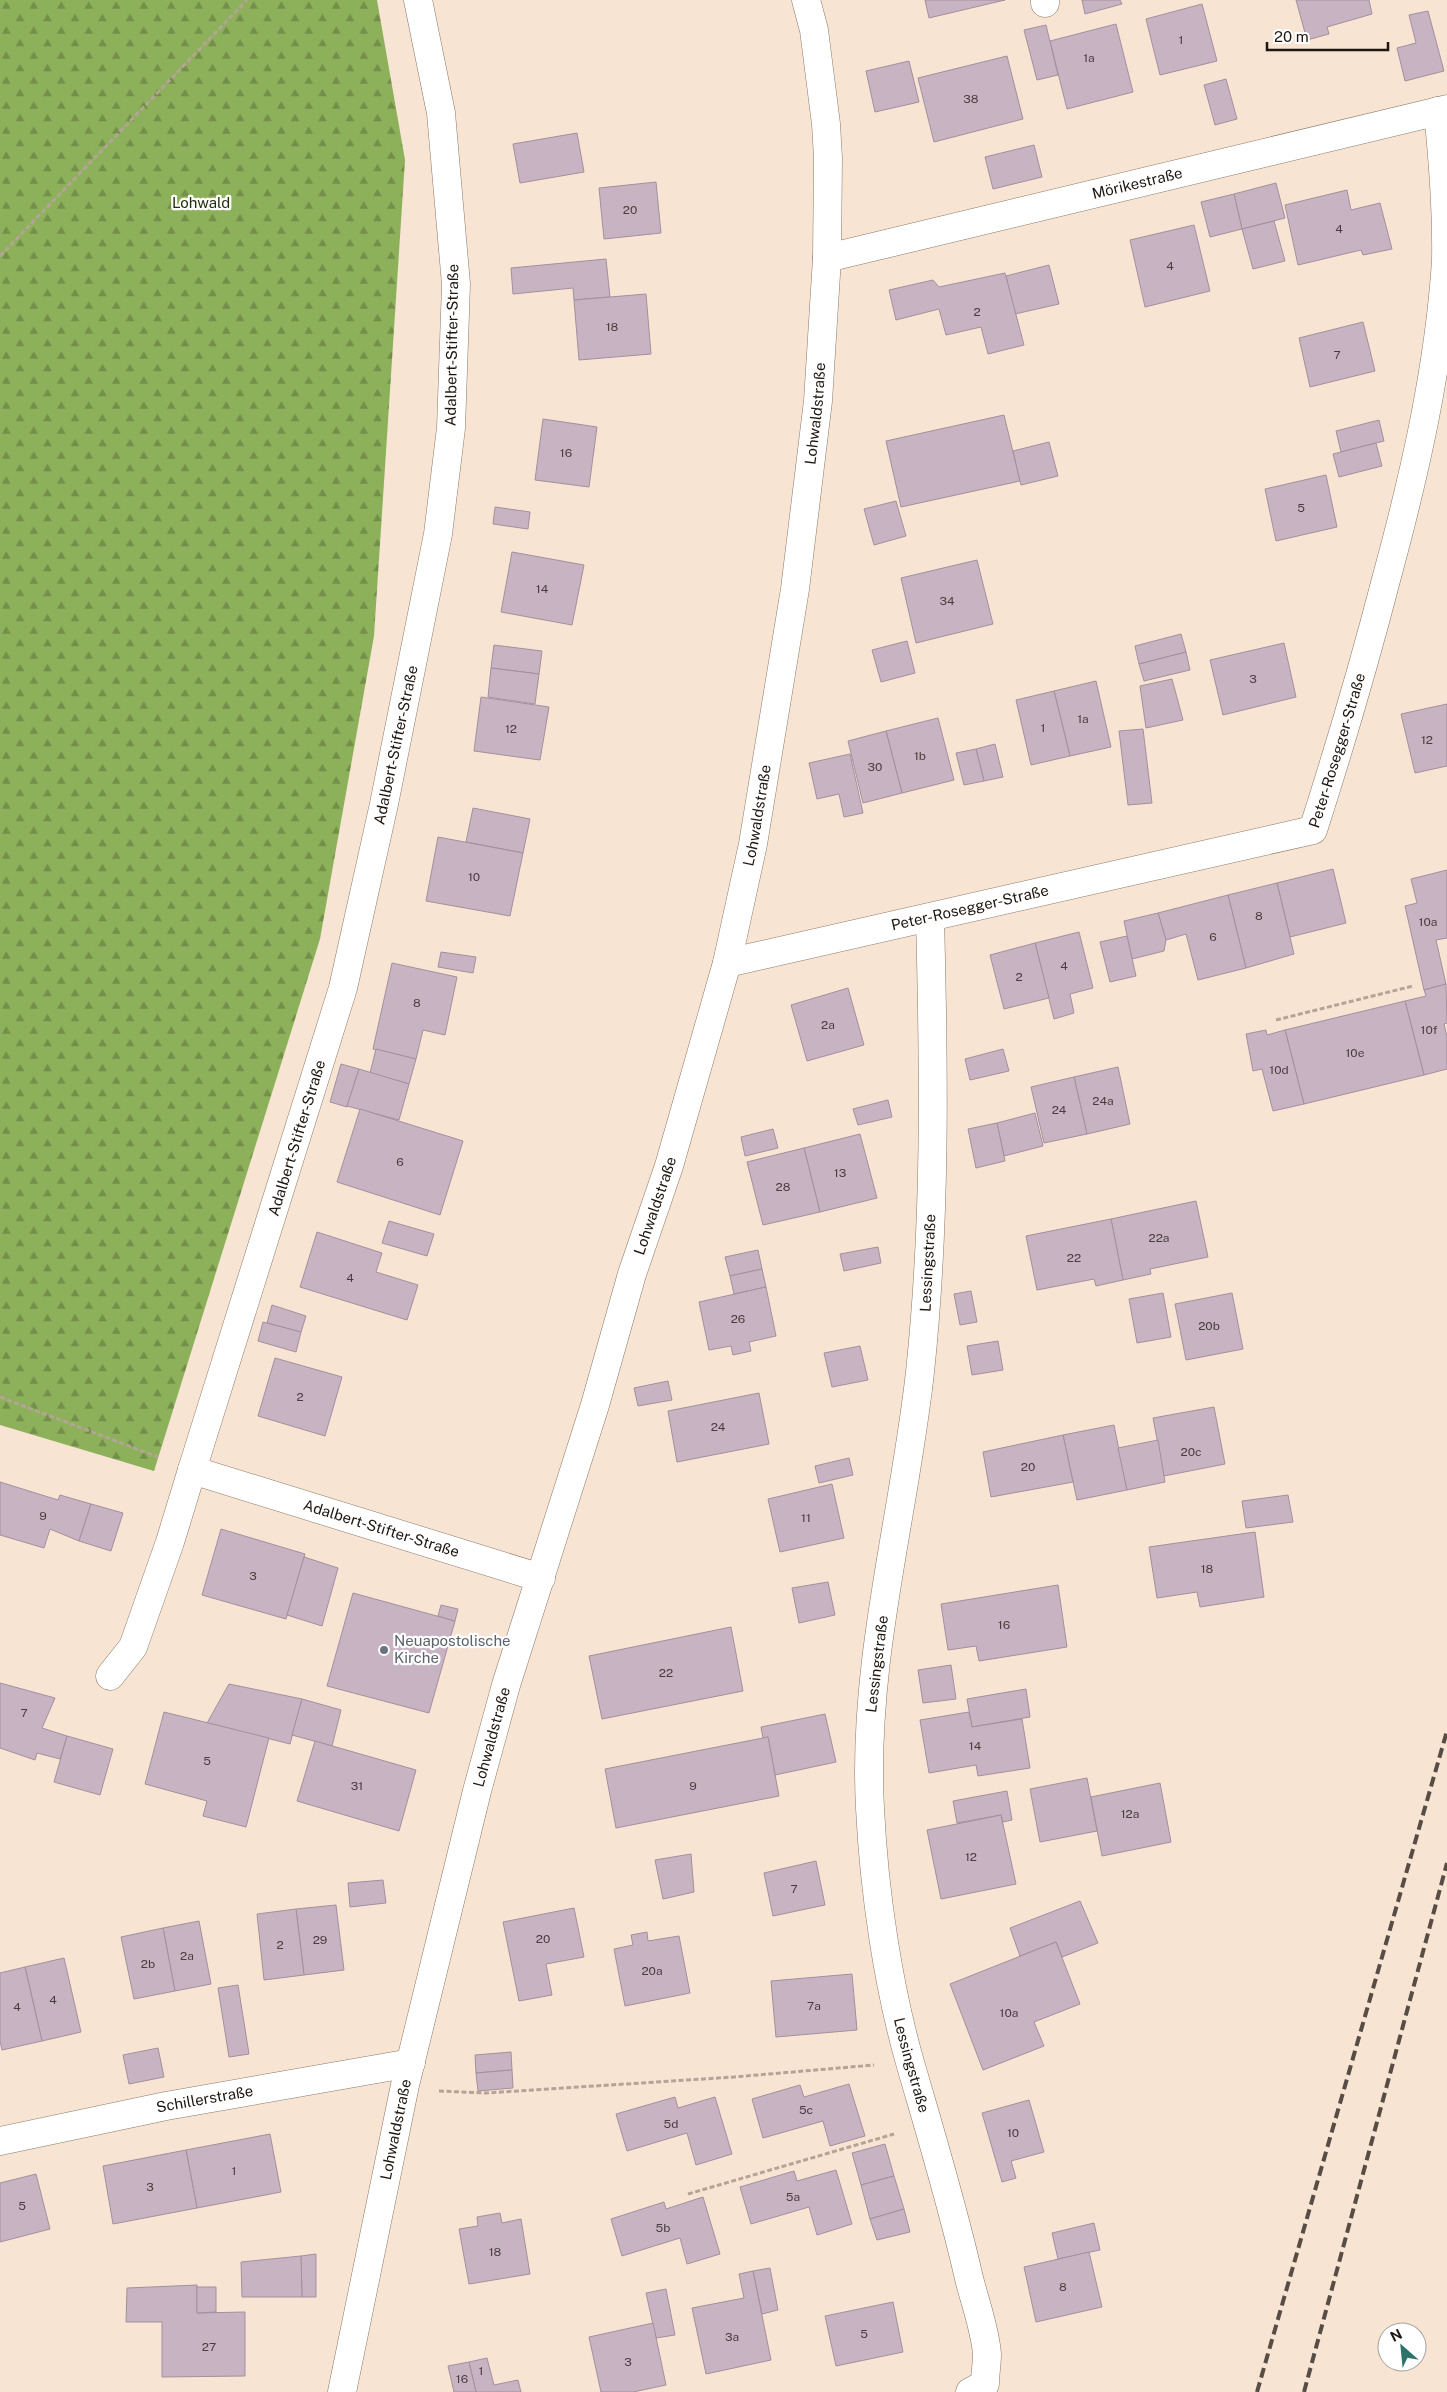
<svg xmlns="http://www.w3.org/2000/svg" width="1447" height="2392" font-family="'Public Sans',sans-serif">
  <style>
    .forest { fill: url(#forest-firs) }
    .building { fill: #c8b3c2; stroke: #a38f9e }
    .lines { fill: none; stroke-linecap: round; stroke-linejoin: round }
    .minor-casing { stroke: #8b796a; stroke-width: 29 }
    .tertiary-casing { stroke: #8b796a; stroke-width: 29 }
    .path { stroke: #b4a497; stroke-width: 3; stroke-dasharray: 5 2.5; stroke-linecap: butt }
    .minor { stroke: #fff; stroke-width: 28 }
    .tertiary { stroke: #fff; stroke-width: 28 }
    .rail { stroke: #574d45; stroke-width: 4; stroke-dasharray: 10 5; stroke-linecap: butt }
    .worship-dot { fill: #6b7280; stroke: #fff; stroke-width: 2 }
    .labels { text-anchor: middle; stroke-width: 4.5; stroke-linejoin: round; paint-order: stroke }
    .number-label { font-size: 12px; fill: #483d3d }
    .street-label { font-size: 15px; fill: #1d1611; stroke: #fff }
    .park-label { font-size: 15px; fill: #212f0b; stroke: #fff }
    .worship-label { font-size: 15px; fill: #5b616d; stroke: #fff; text-anchor: start }
  </style>
  <defs>
    <pattern id="forest-firs" width="22" height="20" patternUnits="userSpaceOnUse" patternTransform="scale(1.25)"><rect width="22" height="20" fill="#8db15a"/><path d="M5 1l3.5 6h-7zM16 11l3.5 6h-7z" fill="#738f49"/></pattern>
  </defs>
  <rect width="100%" height="100%" fill="#f8e4d3"/>
  <path class="forest" d="M0 0H377L405 160 374 636 320 939 154 1471 0 1425Z"/>
  <g class="building">
    <path d="M925 0H1005L929 18Z"/>
    <path d="M1082 0H1120L1122 4 1085 14Z"/>
    <path d="M1296 0H1369L1372 14 1327 27 1329 34 1307 40Z"/>
    <path d="M1202 4 1217 61 1160 75 1146 19Z"/>
    <path d="M1428 11 1444 71 1405 81 1397 48 1416 43 1409 15Z"/>
    <path d="M1116 24 1133 92 1067 109 1050 41Z"/>
    <path d="M1046 25 1058 75 1037 80 1024 30Z"/>
    <path d="M1007 56 1023 119 934 142 918 78Z"/>
    <path d="M909 61 919 102 875 112 866 71Z"/>
    <path d="M1226 79 1237 119 1215 125 1204 85Z"/>
    <path d="M577 133 584 172 520 183 513 144Z"/>
    <path d="M1034 145 1042 177 993 189 985 157Z"/>
    <path d="M656 182 661 233 604 239 599 188Z"/>
    <path d="M1276 183 1285 218 1242 229 1234 194Z"/>
    <path d="M1347 190 1351 210 1380 203 1392 249 1363 255 1361 250 1298 265 1285 205Z"/>
    <path d="M1234 194 1242 229 1210 237 1201 202Z"/>
    <path d="M1274 221 1285 261 1253 269 1242 229Z"/>
    <path d="M1194 225 1210 291 1145 307 1130 240Z"/>
    <path d="M606 259 610 297 574 300 573 288 513 294 511 268Z"/>
    <path d="M1049 265 1059 304 1015 314 1006 276Z"/>
    <path d="M1005 273 1024 345 988 354 981 327 946 335 939 309 896 320 889 290 933 280 939 287Z"/>
    <path d="M646 294 651 354 579 360 574 300Z"/>
    <path d="M1363 322 1375 371 1310 387 1299 338Z"/>
    <path d="M1004 415 1020 481 901 507 886 441Z"/>
    <path d="M543 419 597 427 589 487 535 480Z"/>
    <path d="M1379 420 1384 441 1341 452 1336 431Z"/>
    <path d="M1049 442 1058 476 1021 485 1013 451Z"/>
    <path d="M1376 443 1382 466 1339 477 1333 454Z"/>
    <path d="M1326 475 1337 527 1276 541 1265 489Z"/>
    <path d="M896 501 906 536 874 545 864 509Z"/>
    <path d="M495 507 530 512 528 529 493 524Z"/>
    <path d="M512 552 584 565 572 625 501 612Z"/>
    <path d="M977 560 993 624 916 643 901 578Z"/>
    <path d="M1181 634 1186 652 1139 664 1135 646Z"/>
    <path d="M907 641 915 673 881 682 872 650Z"/>
    <path d="M1284 643 1296 697 1223 715 1210 660Z"/>
    <path d="M494 645 542 651 539 674 491 668Z"/>
    <path d="M1186 652 1190 670 1144 681 1139 664Z"/>
    <path d="M491 668 539 674 535 704 488 697Z"/>
    <path d="M1172 679 1183 720 1146 728 1140 686Z"/>
    <path d="M1096 681 1111 747 1070 756 1054 691Z"/>
    <path d="M1054 691 1070 756 1031 765 1016 700Z"/>
    <path d="M481 697 549 707 540 760 474 751Z"/>
    <path d="M1447 704V766L1415 773 1401 714Z"/>
    <path d="M938 718 954 780 902 793 886 731Z"/>
    <path d="M1143 729 1152 803 1128 805 1119 731Z"/>
    <path d="M886 731 902 793 863 803 848 741Z"/>
    <path d="M995 744 1003 777 984 781 976 749Z"/>
    <path d="M976 749 984 781 964 785 956 753Z"/>
    <path d="M850 754 863 813 844 817 839 794 817 799 809 763Z"/>
    <path d="M473 808 530 819 523 853 466 842Z"/>
    <path d="M438 837 523 853 510 916 426 901Z"/>
    <path d="M1333 869 1346 923 1290 937 1277 883Z"/>
    <path d="M1447 870V938L1436 940 1446 984 1424 990 1405 906 1417 903 1411 879Z"/>
    <path d="M1277 883 1294 954 1246 968 1228 895Z"/>
    <path d="M1228 895 1246 968 1198 980 1186 934 1166 940 1158 913Z"/>
    <path d="M1158 913 1166 940 1164 951 1132 959 1124 921Z"/>
    <path d="M1079 932 1093 988 1070 994 1074 1013 1054 1019 1035 943Z"/>
    <path d="M1127 936 1136 976 1110 982 1100 942Z"/>
    <path d="M1035 943 1049 998 1004 1009 990 955Z"/>
    <path d="M441 952 476 957 473 973 438 967Z"/>
    <path d="M392 963 457 977 445 1035 423 1030 416 1059 373 1049Z"/>
    <path d="M1446 984 1447 1023 1444 1024 1447 1037V1069L1424 1075 1405 1001 1426 996 1424 990Z"/>
    <path d="M848 988 864 1045 807 1061 791 1005Z"/>
    <path d="M1405 1001 1424 1075 1304 1104 1285 1030Z"/>
    <path d="M1266 1030 1267 1035 1285 1030 1304 1104 1273 1111 1262 1069 1253 1071 1246 1034Z"/>
    <path d="M376 1049 416 1059 409 1084 370 1073Z"/>
    <path d="M1003 1049 1009 1071 970 1080 965 1059Z"/>
    <path d="M341 1064 359 1069 347 1107 330 1102Z"/>
    <path d="M1118 1067 1130 1124 1087 1134 1074 1077Z"/>
    <path d="M359 1069 409 1084 399 1120 347 1106Z"/>
    <path d="M1074 1077 1087 1134 1044 1143 1031 1087Z"/>
    <path d="M888 1100 892 1117 858 1125 853 1109Z"/>
    <path d="M360 1109 463 1141 440 1215 337 1182Z"/>
    <path d="M1035 1113 1043 1146 1004 1156 997 1123Z"/>
    <path d="M997 1123 1005 1161 976 1168 968 1129Z"/>
    <path d="M773 1129 778 1148 745 1156 741 1137Z"/>
    <path d="M860 1134 877 1198 820 1212 804 1148Z"/>
    <path d="M804 1148 820 1212 763 1225 747 1162Z"/>
    <path d="M1196 1201 1208 1257 1150 1269 1151 1274 1123 1280 1111 1219Z"/>
    <path d="M1111 1219 1123 1280 1096 1286 1094 1279 1037 1290 1026 1236Z"/>
    <path d="M389 1221 434 1234 427 1256 382 1243Z"/>
    <path d="M317 1232 382 1253 376 1272 418 1285 407 1320 300 1287Z"/>
    <path d="M878 1247 881 1263 844 1271 840 1254Z"/>
    <path d="M758 1250 762 1269 730 1276 725 1257Z"/>
    <path d="M762 1269 766 1287 734 1294 730 1276Z"/>
    <path d="M766 1287 776 1336 749 1342 751 1351 733 1355 731 1346 709 1350 699 1302Z"/>
    <path d="M971 1291 977 1322 960 1325 954 1294Z"/>
    <path d="M1163 1293 1171 1337 1137 1343 1129 1299Z"/>
    <path d="M1232 1293 1243 1349 1186 1360 1175 1304Z"/>
    <path d="M272 1305 306 1316 301 1332 267 1323Z"/>
    <path d="M263 1322 301 1332 296 1352 258 1341Z"/>
    <path d="M998 1341 1003 1370 972 1375 967 1346Z"/>
    <path d="M860 1346 868 1380 832 1387 824 1353Z"/>
    <path d="M275 1358 342 1377 325 1436 258 1416Z"/>
    <path d="M668 1381 672 1400 638 1406 634 1388Z"/>
    <path d="M759 1393 769 1444 677 1462 668 1411Z"/>
    <path d="M1214 1407 1225 1464 1164 1476 1153 1418Z"/>
    <path d="M1114 1425 1127 1490 1077 1500 1063 1435Z"/>
    <path d="M1063 1435 1073 1482 991 1497 983 1452Z"/>
    <path d="M1158 1440 1165 1482 1127 1490 1118 1448Z"/>
    <path d="M849 1458 853 1475 819 1483 815 1466Z"/>
    <path d="M0 1482 58 1500 60 1495 91 1504 79 1541 50 1529 44 1548 0 1535Z"/>
    <path d="M832 1484 844 1538 780 1552 768 1499Z"/>
    <path d="M1288 1495 1293 1522 1246 1528 1242 1501Z"/>
    <path d="M91 1504 123 1513 111 1551 79 1541Z"/>
    <path d="M221 1529 305 1554 286 1619 202 1595Z"/>
    <path d="M1255 1532 1264 1597 1200 1607 1197 1592 1157 1598 1149 1547Z"/>
    <path d="M304 1557 338 1568 322 1626 287 1615Z"/>
    <path d="M828 1582 835 1615 799 1623 792 1588Z"/>
    <path d="M1058 1585 1067 1647 979 1661 976 1646 948 1650 941 1604Z"/>
    <path d="M353 1593 455 1621 429 1713 327 1686Z"/>
    <path d="M441 1605 458 1609 455 1621 438 1616Z"/>
    <path d="M731 1627 743 1691 602 1719 589 1656Z"/>
    <path d="M951 1665 956 1699 923 1703 918 1670Z"/>
    <path d="M0 1683 55 1698 42 1728 67 1736 60 1759 37 1753 35 1760 0 1748Z"/>
    <path d="M229 1684 302 1699 290 1744 207 1723Z"/>
    <path d="M1026 1689 1030 1717 972 1727 967 1699Z"/>
    <path d="M302 1699 341 1710 332 1746 292 1735Z"/>
    <path d="M164 1712 269 1738 246 1827 203 1816 207 1801 145 1784Z"/>
    <path d="M969 1712 972 1727 1022 1719 1030 1768 978 1776 976 1765 929 1773 920 1720Z"/>
    <path d="M825 1714 836 1762 775 1775 768 1737 763 1738 761 1727Z"/>
    <path d="M67 1736 113 1749 100 1795 54 1782Z"/>
    <path d="M768 1737 779 1796 616 1828 605 1769Z"/>
    <path d="M315 1741 416 1770 399 1831 297 1801Z"/>
    <path d="M1087 1778 1097 1831 1040 1842 1030 1789Z"/>
    <path d="M1160 1783 1171 1842 1102 1856 1091 1797Z"/>
    <path d="M1007 1791 1012 1820 1003 1822 1001 1815 957 1823 953 1801Z"/>
    <path d="M1001 1815 1016 1884 941 1899 927 1830Z"/>
    <path d="M691 1854 694 1892 663 1899 655 1860Z"/>
    <path d="M816 1861 825 1905 773 1916 764 1873Z"/>
    <path d="M383 1880 386 1903 350 1907 348 1883Z"/>
    <path d="M1080 1901 1098 1943 1062 1957 1056 1942 1020 1956 1010 1928Z"/>
    <path d="M336 1905 344 1970 304 1975 296 1909Z"/>
    <path d="M574 1908 584 1957 546 1964 552 1995 519 2001 503 1922Z"/>
    <path d="M296 1909 304 1975 264 1980 257 1914Z"/>
    <path d="M199 1921 211 1984 175 1991 163 1928Z"/>
    <path d="M163 1928 175 1991 134 1999 121 1937Z"/>
    <path d="M647 1932 648 1941 679 1936 690 1993 625 2006 614 1949 633 1945 631 1935Z"/>
    <path d="M1056 1942 1080 2004 1034 2022 1044 2046 983 2070 950 1984Z"/>
    <path d="M64 1958 81 2032 42 2041 25 1967Z"/>
    <path d="M25 1967 42 2041 2 2050 0 2041V1973Z"/>
    <path d="M852 1974 857 2030 776 2037 771 1981Z"/>
    <path d="M238 1985 249 2054 229 2057 218 1988Z"/>
    <path d="M158 2048 164 2077 129 2084 123 2055Z"/>
    <path d="M511 2052 512 2070 476 2073 475 2055Z"/>
    <path d="M512 2070 513 2088 478 2091 476 2073Z"/>
    <path d="M849 2084 865 2136 830 2146 823 2121 763 2138 752 2099 800 2085 804 2097Z"/>
    <path d="M675 2097 678 2108 715 2097 732 2154 696 2165 687 2133 627 2151 616 2114Z"/>
    <path d="M1029 2100 1044 2152 1011 2161 1016 2178 1002 2182 982 2113Z"/>
    <path d="M270 2134 281 2192 197 2208 186 2150Z"/>
    <path d="M885 2144 894 2176 861 2185 852 2153Z"/>
    <path d="M186 2150 197 2208 113 2224 103 2166Z"/>
    <path d="M836 2170 852 2224 817 2235 809 2207 751 2224 740 2187 794 2171 797 2181Z"/>
    <path d="M36 2174 50 2229 0 2242V2183Z"/>
    <path d="M894 2176 904 2209 870 2219 861 2185Z"/>
    <path d="M703 2197 720 2254 687 2264 680 2238 622 2256 611 2219 664 2202 666 2209Z"/>
    <path d="M904 2209 910 2232 877 2240 870 2219Z"/>
    <path d="M500 2213 502 2223 521 2219 530 2274 469 2284 459 2229 478 2226 477 2217Z"/>
    <path d="M1094 2223 1100 2250 1058 2259 1052 2233Z"/>
    <path d="M1089 2252 1102 2307 1036 2322 1024 2267Z"/>
    <path d="M316 2254V2297H302L301 2256Z"/>
    <path d="M301 2256 302 2297H242L241 2262Z"/>
    <path d="M770 2268 778 2310 762 2314 753 2271Z"/>
    <path d="M753 2271 771 2360 706 2374 692 2308 744 2298 739 2274Z"/>
    <path d="M197 2285V2313L245 2312V2376L162 2377V2322H126L127 2288Z"/>
    <path d="M197 2287H216V2312L197 2313Z"/>
    <path d="M666 2289 675 2335 656 2338 646 2293Z"/>
    <path d="M893 2302 903 2352 836 2366 825 2316Z"/>
    <path d="M653 2323 666 2385 633 2392H601L589 2337Z"/>
    <path d="M487 2358 494 2385 518 2380 521 2392H476L469 2362Z"/>
    <path d="M469 2362 476 2392H454L448 2366Z"/>
  </g>
  <g class="lines">
    <g class="minor-casing">
      <g id="minor">
        <path id="s1" d="M418 0 441 113 456 284 451 428 438 534 384 804 343 988 192 1470 541 1578"/>
        <path d="M1045 0V3"/>
        <path id="s2" d="M827 258 1447 109"/>
        <path id="s3" d="M930 918C934 1070 936 1221 920 1372 904 1518 862 1661 870 1808 874 1891 888 1987 911 2066 931 2135 952 2204 968 2274 974 2300 985 2328 987 2354 987 2364 985 2374 985 2384L970 2392"/>
        <path id="s4" d="M727 963 1313 830C1340 746 1365 661 1387 576 1415 473 1439 368 1446 261 1447 211 1443 161 1438 111"/>
        <path d="M110 1676 133 1647 170 1542 192 1470"/>
        <path id="s5" d="M0 2141 166 2106 411 2063"/>
      </g>
    </g>
    <g class="tertiary-casing">
      <g id="tertiary">
        <path id="s6" d="M342 2392 405 2085 477 1791 506 1685 595 1405 632 1274 669 1166 727 963 753 844 795 589 818 401 827 258 828 158 826 124 814 30 806 0"/>
      </g>
    </g>
    <g class="path">
      <path d="M0 256 247 0"/>
      <path d="M1276 1020 1413 986"/>
      <path d="M0 1397 158 1457"/>
      <path d="M439 2091 486 2093 734 2077 874 2065"/>
      <path d="M688 2194 894 2134"/>
    </g>
    <use href="#minor" class="minor"/>
    <use href="#tertiary" class="tertiary"/>
    <g class="rail">
      <path d="M1257 2392 1447 1731"/>
      <path d="M1304 2392 1447 1863"/>
    </g>
  </g>
  <circle class="worship-dot" cx="384" cy="1650" r="5"/>
  <g class="labels">
    <g class="number-label">
      <text x="1181" y="44">1</text>
      <text x="1089" y="62">1a</text>
      <text x="971" y="103">38</text>
      <text x="630" y="214">20</text>
      <text x="1339" y="233">4</text>
      <text x="1170" y="270">4</text>
      <text x="977" y="316">2</text>
      <text x="612" y="331">18</text>
      <text x="1337" y="359">7</text>
      <text x="566" y="457">16</text>
      <text x="1301" y="512">5</text>
      <text x="542" y="593">14</text>
      <text x="947" y="605">34</text>
      <text x="1253" y="683">3</text>
      <text x="1083" y="723">1a</text>
      <text x="1043" y="732">1</text>
      <text x="511" y="733">12</text>
      <text x="1427" y="744">12</text>
      <text x="920" y="760">1b</text>
      <text x="875" y="771">30</text>
      <text x="474" y="881">10</text>
      <text x="1259" y="920">8</text>
      <text x="1428" y="926">10a</text>
      <text x="1213" y="941">6</text>
      <text x="1064" y="970">4</text>
      <text x="1019" y="981">2</text>
      <text x="417" y="1007">8</text>
      <text x="828" y="1029">2a</text>
      <text x="1429" y="1034">10f</text>
      <text x="1355" y="1057">10e</text>
      <text x="1279" y="1074">10d</text>
      <text x="1103" y="1105">24a</text>
      <text x="1059" y="1114">24</text>
      <text x="400" y="1166">6</text>
      <text x="840" y="1177">13</text>
      <text x="783" y="1191">28</text>
      <text x="1159" y="1242">22a</text>
      <text x="1074" y="1262">22</text>
      <text x="350" y="1282">4</text>
      <text x="738" y="1323">26</text>
      <text x="1209" y="1330">20b</text>
      <text x="300" y="1401">2</text>
      <text x="718" y="1431">24</text>
      <text x="1191" y="1456">20c</text>
      <text x="1028" y="1471">20</text>
      <text x="43" y="1520">9</text>
      <text x="806" y="1522">11</text>
      <text x="1207" y="1573">18</text>
      <text x="253" y="1580">3</text>
      <text x="1004" y="1629">16</text>
      <text x="666" y="1677">22</text>
      <text x="24" y="1717">7</text>
      <text x="975" y="1750">14</text>
      <text x="207" y="1765">5</text>
      <text x="357" y="1790">31</text>
      <text x="693" y="1790">9</text>
      <text x="1130" y="1818">12a</text>
      <text x="971" y="1861">12</text>
      <text x="794" y="1893">7</text>
      <text x="543" y="1943">20</text>
      <text x="320" y="1944">29</text>
      <text x="280" y="1949">2</text>
      <text x="187" y="1960">2a</text>
      <text x="148" y="1968">2b</text>
      <text x="652" y="1975">20a</text>
      <text x="53" y="2004">4</text>
      <text x="814" y="2010">7a</text>
      <text x="17" y="2011">4</text>
      <text x="1009" y="2017">10a</text>
      <text x="806" y="2114">5c</text>
      <text x="671" y="2128">5d</text>
      <text x="1013" y="2137">10</text>
      <text x="234" y="2175">1</text>
      <text x="150" y="2191">3</text>
      <text x="793" y="2201">5a</text>
      <text x="22" y="2210">5</text>
      <text x="663" y="2232">5b</text>
      <text x="495" y="2256">18</text>
      <text x="1063" y="2291">8</text>
      <text x="864" y="2338">5</text>
      <text x="732" y="2341">3a</text>
      <text x="209" y="2351">27</text>
      <text x="628" y="2366">3</text>
      <text x="481" y="2375">1</text>
      <text x="462" y="2383">16</text>
    </g>
    <g class="street-label">
      <text dy="5" stroke="none"><textPath href="#s2" startOffset="319">Mörikestraße</textPath></text>
      <text transform="translate(452 345) rotate(-89)" y="5">Adalbert-Stifter-Straße</text>
      <text dy="5" stroke="none"><textPath href="#s6" startOffset="2038">Lohwaldstraße</textPath></text>
      <text transform="translate(396 745) rotate(-78)" y="5">Adalbert-Stifter-Straße</text>
      <text dy="5" stroke="none"><textPath href="#s4" startOffset="684">Peter-Rosegger-Straße</textPath></text>
      <text dy="5" stroke="none"><textPath href="#s6" startOffset="1632">Lohwaldstraße</textPath></text>
      <text dy="5" stroke="none"><textPath href="#s4" startOffset="249">Peter-Rosegger-Straße</textPath></text>
      <text transform="translate(297 1138) rotate(-73)" y="5">Adalbert-Stifter-Straße</text>
      <text dy="5" stroke="none"><textPath href="#s6" startOffset="1228">Lohwaldstraße</textPath></text>
      <text transform="translate(928 1263) rotate(-87)" y="5">Lessingstraße</text>
      <text dy="5" stroke="none"><textPath href="#s1" startOffset="1705">Adalbert-Stifter-Straße</textPath></text>
      <text transform="translate(877 1664) rotate(-83)" y="5">Lessingstraße</text>
      <text dy="5" stroke="none"><textPath href="#s6" startOffset="672">Lohwaldstraße</textPath></text>
      <text dy="5" stroke="none"><textPath href="#s3" startOffset="1155">Lessingstraße</textPath></text>
      <text dy="5" stroke="none"><textPath href="#s5" startOffset="209">Schillerstraße</textPath></text>
      <text dy="5" stroke="none"><textPath href="#s6" startOffset="268">Lohwaldstraße</textPath></text>
    </g>
    <g class="park-label">
      <text x="201" y="208">Lohwald</text>
    </g>
    <g class="worship-label">
      <text x="394" y="1646">Neuapostolische<tspan x="394" dy="17">Kirche</tspan></text>
    </g>
  </g>
  <g transform="translate(1402 2347) rotate(333)"><circle r="24" fill="#ffffff" stroke="#a5a2a0"/>
  <path d="M0-4L9 19L0 12L-9 19Z" fill="#2c746b"/>
  <text y="-8" font-size="14" font-weight="bold" text-anchor="middle" fill="#1d1611">N</text>
  </g>
  <path d="M1267 42v8h121v-8" fill="none" stroke="#1d1611" stroke-width="2.5"/>
  <text x="1274" y="42" font-size="15" fill="#1d1611" stroke="#ffffff" stroke-width="4" paint-order="stroke">20 m</text>
</svg>
